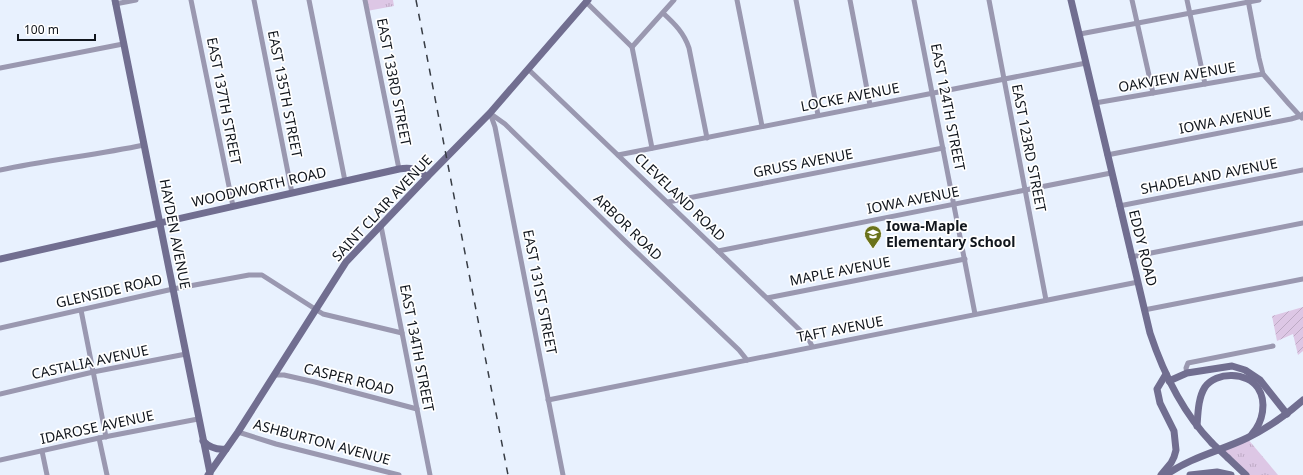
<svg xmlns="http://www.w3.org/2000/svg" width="1303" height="475" font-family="'Noto Sans',sans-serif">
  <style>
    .grass { fill: url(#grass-tufts) }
    .garden { fill: url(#garden-furrows) }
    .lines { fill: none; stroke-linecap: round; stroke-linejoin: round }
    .street { stroke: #9a98b0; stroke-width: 5 }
    .secondary { stroke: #716e90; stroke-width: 7 }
    .rail { stroke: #373c44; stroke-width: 1.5; stroke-dasharray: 7 7; stroke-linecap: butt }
    .secondary-bridge { stroke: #716e90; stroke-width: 7 }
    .labels { text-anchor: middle; stroke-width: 3.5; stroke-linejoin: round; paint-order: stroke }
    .street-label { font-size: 14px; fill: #10151c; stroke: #fff }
    .poi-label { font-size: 14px; font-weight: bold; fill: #10151c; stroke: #fff; text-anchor: start }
  </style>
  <defs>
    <pattern id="grass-tufts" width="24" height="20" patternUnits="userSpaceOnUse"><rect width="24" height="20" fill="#ddc7e5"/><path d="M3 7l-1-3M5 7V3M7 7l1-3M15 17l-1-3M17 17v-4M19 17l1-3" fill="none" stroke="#bdaac4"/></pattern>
    <pattern id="garden-furrows" width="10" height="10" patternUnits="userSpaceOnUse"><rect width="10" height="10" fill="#ddc7e5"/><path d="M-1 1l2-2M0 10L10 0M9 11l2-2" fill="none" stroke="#bdaac4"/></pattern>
  </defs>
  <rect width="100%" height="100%" fill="#e8f1fe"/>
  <g class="grass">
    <path d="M365 0H393L394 6 367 11Z"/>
    <path d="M1247 438 1278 475H1246L1222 448Z"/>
  </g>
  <path class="garden" d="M1303 307V351L1298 355 1293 334 1277 341 1272 316Z"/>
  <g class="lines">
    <g class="street">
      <path d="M191 0 233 206"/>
      <path d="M254 0 292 193"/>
      <path d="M309 0 345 181"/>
      <path d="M365 0 399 169"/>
      <path d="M737 0 762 126"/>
      <path d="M796 0 818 115"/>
      <path d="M850 0 870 105"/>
      <path d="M914 0 975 314"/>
      <path d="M989 0 1046 300"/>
      <path d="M1132 0 1153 93"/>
      <path d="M1187 0 1205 84"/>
      <path d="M1248 0 1259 58 1263 74 1289 104 1302 118"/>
      <path d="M586 2 632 47 652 148"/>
      <path d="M115 4 136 0"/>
      <path d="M663 13C675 24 684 33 689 48L707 138"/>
      <path d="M1080 34 1259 0"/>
      <path d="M632 47 674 0"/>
      <path d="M0 68 123 44"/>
      <path d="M528 69 718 251 808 338 812 346"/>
      <path d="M1095 103 1263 74"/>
      <path d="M490 113 495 127 563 475"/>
      <path d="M491 114 505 124 626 242 739 350 747 360"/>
      <path d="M618 155 1086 63"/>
      <path d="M1107 155 1291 119 1301 116 1303 114"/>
      <path d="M0 170C48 160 96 155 144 145"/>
      <path d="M668 202 943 148"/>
      <path d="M1119 206 1303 170"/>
      <path d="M381 226 430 475"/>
      <path d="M718 251 1111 173"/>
      <path d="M1131 257 1303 223"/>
      <path d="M767 298 965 259"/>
      <path d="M81 310 106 437"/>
      <path d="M1144 310 1303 279"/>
      <path d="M0 328 173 289 249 275H262L323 314 402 333"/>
      <path d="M1187 373 1186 368 1188 363 1273 346"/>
      <path d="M274 375H284L315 382 417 409"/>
      <path d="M0 394 93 372 186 354"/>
      <path d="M548 400 1138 282"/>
      <path d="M238 432 276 444 399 475"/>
      <path d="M99 438 107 475"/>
      <path d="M42 451 47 475"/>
      <path d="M0 460 99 438 198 419"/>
    </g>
    <g class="secondary">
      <path d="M115 0 210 473"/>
      <path d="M1071 0 1150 333C1163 372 1183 413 1212 443"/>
      <path d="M0 259 399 169C411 167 418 169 427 177"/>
      <path d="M1169 381 1187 373 1232 366 1245 370 1260 380 1287 414"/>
      <path d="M1197 426C1198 413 1198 398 1205 387 1216 371 1248 372 1258 388 1267 402 1263 422 1252 434"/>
      <path d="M203 441C210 448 217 450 226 449"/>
      <path d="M1228 458 1246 475"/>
      <path d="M208 475 238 432 346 262 427 177 490 113 588 0"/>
      <path d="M1161 475 1171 463 1174 457 1176 450 1174 431 1160 403 1157 389 1166 374"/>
      <path d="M1166 475C1191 457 1220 451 1247 438 1268 428 1286 415 1303 400"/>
      <path d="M1190 475 1217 472 1231 475"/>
    </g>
    <path class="rail" d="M416 0 508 475"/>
    <path class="secondary-bridge" d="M1212 443 1228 458"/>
  </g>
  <defs>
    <g id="school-pin" transform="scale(0.9)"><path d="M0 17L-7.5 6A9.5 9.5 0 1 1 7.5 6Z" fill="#6a721a" stroke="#fff"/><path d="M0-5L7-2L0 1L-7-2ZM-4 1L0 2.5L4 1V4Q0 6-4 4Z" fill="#fff"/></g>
  </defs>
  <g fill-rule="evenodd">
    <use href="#school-pin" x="873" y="234"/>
  </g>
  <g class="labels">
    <g class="street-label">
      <text transform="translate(1177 77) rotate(-10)" y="5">OAKVIEW AVENUE</text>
      <text transform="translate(394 82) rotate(79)" y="5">EAST 133RD STREET</text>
      <text transform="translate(285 94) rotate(79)" y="5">EAST 135TH STREET</text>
      <text transform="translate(850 97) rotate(-11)" y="5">LOCKE AVENUE</text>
      <text transform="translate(224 101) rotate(79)" y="5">EAST 137TH STREET</text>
      <text transform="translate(948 107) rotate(79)" y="5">EAST 124TH STREET</text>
      <text transform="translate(1225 120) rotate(-11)" y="5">IOWA AVENUE</text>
      <text transform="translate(1029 148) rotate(79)" y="5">EAST 123RD STREET</text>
      <text transform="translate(803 163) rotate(-11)" y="5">GRUSS AVENUE</text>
      <text transform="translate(1209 176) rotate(-11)" y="5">SHADELAND AVENUE</text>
      <text transform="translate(259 187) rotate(-13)" y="5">WOODWORTH ROAD</text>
      <text transform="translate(680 197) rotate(44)" y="5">CLEVELAND ROAD</text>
      <text transform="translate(913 200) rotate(-11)" y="5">IOWA AVENUE</text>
      <text transform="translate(382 208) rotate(-47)" y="5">SAINT CLAIR AVENUE</text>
      <text transform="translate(628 227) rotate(44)" y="5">ARBOR ROAD</text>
      <text transform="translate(175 234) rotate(79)" y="5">HAYDEN AVENUE</text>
      <text transform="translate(1143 248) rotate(76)" y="5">EDDY ROAD</text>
      <text transform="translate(840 271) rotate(-11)" y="5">MAPLE AVENUE</text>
      <text transform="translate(109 291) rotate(-13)" y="5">GLENSIDE ROAD</text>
      <text transform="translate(540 292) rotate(79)" y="5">EAST 131ST STREET</text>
      <text transform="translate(840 329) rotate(-11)" y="5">TAFT AVENUE</text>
      <text transform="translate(417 348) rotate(79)" y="5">EAST 134TH STREET</text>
      <text transform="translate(90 362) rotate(-12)" y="5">CASTALIA AVENUE</text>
      <text transform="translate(349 379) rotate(14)" y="5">CASPER ROAD</text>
      <text transform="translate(97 427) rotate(-12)" y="5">IDAROSE AVENUE</text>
      <text transform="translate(322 442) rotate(15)" y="5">ASHBURTON AVENUE</text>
    </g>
    <g class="poi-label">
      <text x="886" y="231">Iowa-Maple<tspan x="886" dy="16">Elementary School</tspan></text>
    </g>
  </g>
  <path d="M18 34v6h77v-6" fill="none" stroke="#10151c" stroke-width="2"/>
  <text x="24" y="34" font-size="12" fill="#10151c" stroke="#ffffff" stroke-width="3" paint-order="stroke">100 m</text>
</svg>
